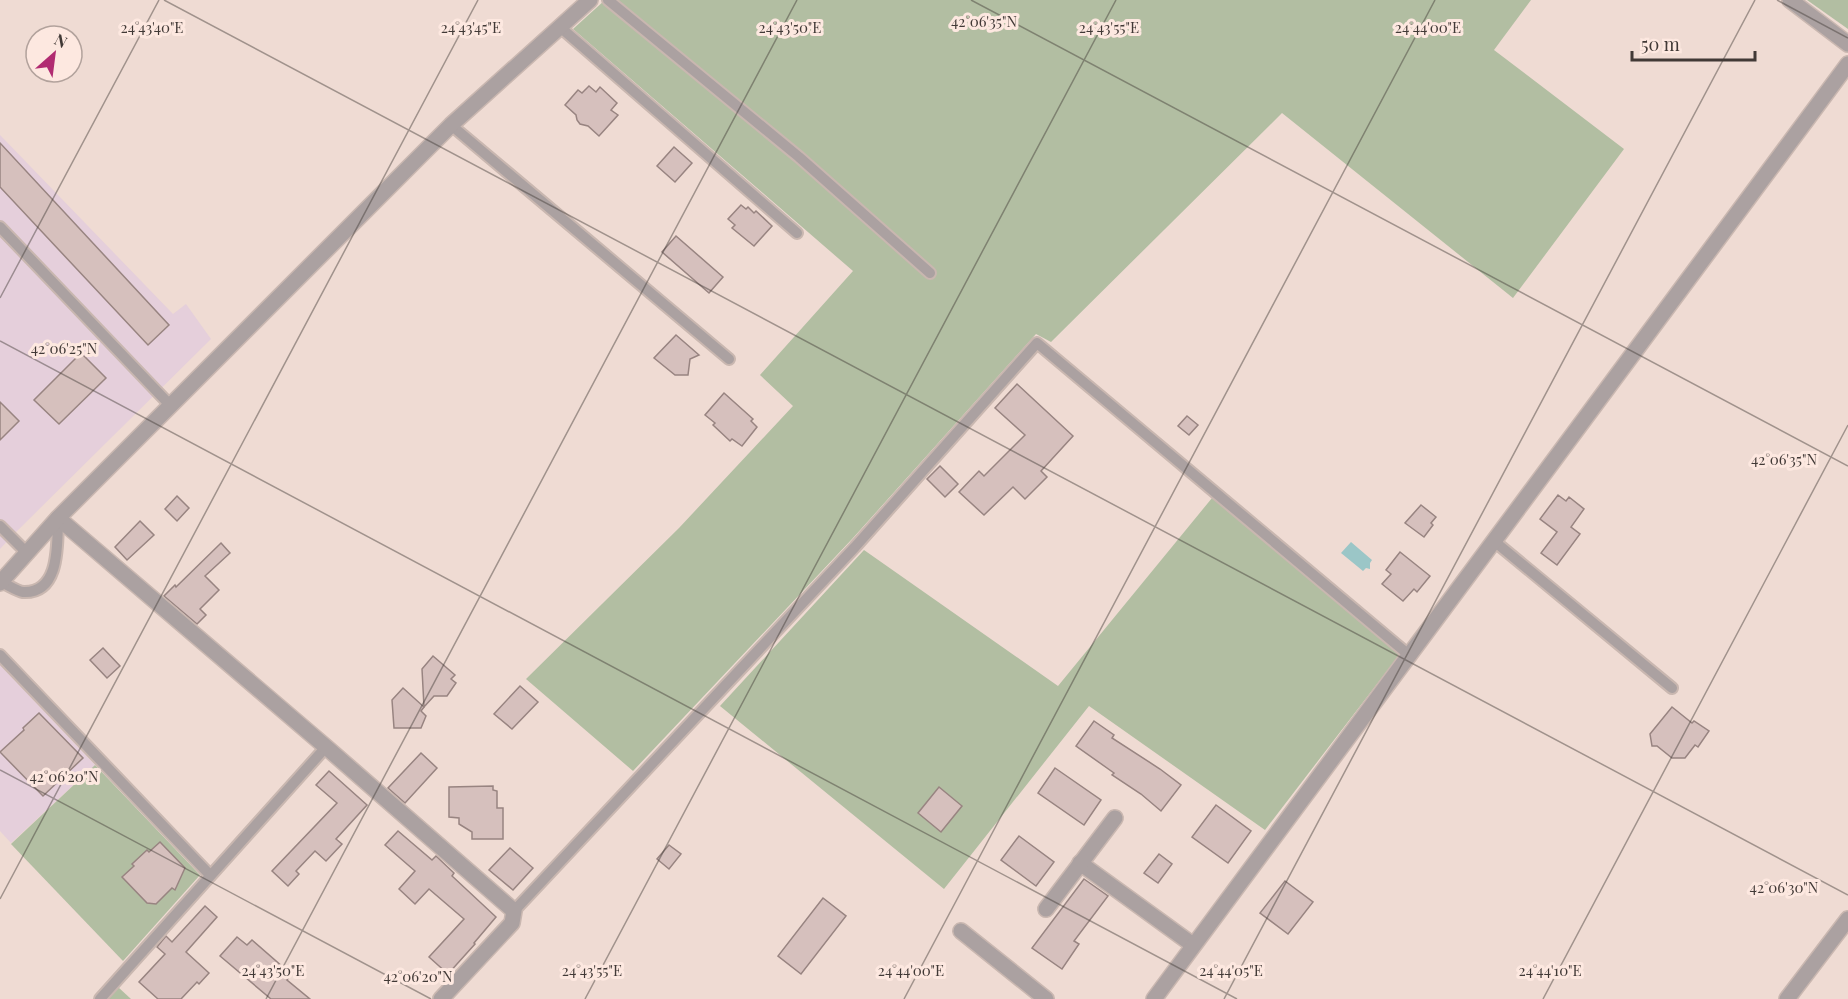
<svg xmlns="http://www.w3.org/2000/svg" width="1848" height="999" font-family="'Playfair Display',serif">
  <style>
    .industrial { fill: #e5cfdb }
    .green { fill: #b2bea2 }
    .water { fill: #9bc6c7 }
    .building { fill: #d6c0bd; stroke: #988481; stroke-width: 1.5 }
    .lines { fill: none; stroke-linecap: round; stroke-linejoin: round }
    .service-casing { stroke: #c9b7b0; stroke-width: 14 }
    .minor-casing { stroke: #c9b7b0; stroke-width: 18 }
    .tertiary-casing { stroke: #c9b7b0; stroke-width: 18 }
    .service { stroke: #aba1a1; stroke-width: 10 }
    .minor { stroke: #aba1a1; stroke-width: 15 }
    .tertiary { stroke: #aba1a1; stroke-width: 15 }
    .ticks { fill: none; stroke: #413936; stroke-width: 1.5; stroke-opacity: 0.45 }
    .ticks-label { font-size: 15px; text-anchor: middle; fill: #413936; stroke: #fde8e0; stroke-width: 6; stroke-linejoin: round; paint-order: stroke }
  </style>
  <rect width="100%" height="100%" fill="#efdbd3"/>
  <g class="industrial">
    <path d="M0 135 173 314 186 304 211 339 12 536 0 549Z"/>
    <path d="M0 665 95 765 11 843 0 831Z"/>
  </g>
  <g class="green">
    <path d="M605 0H1531L1494 50 1624 149 1513 298 1282 113 1051 342 1036 334 853 538 633 771 526 679 679 528 793 406 760 375 853 271 573 29Z"/>
    <path d="M1807 0H1848V29Z"/>
    <path d="M1212 498 1400 654 1265 830 1089 706 944 889 720 706 864 550 1058 686Z"/>
    <path d="M95 765 200 875 123 961 11 844Z"/>
    <path d="M118 987 131 999H107Z"/>
  </g>
  <path class="water" d="M1351 542 1372 560 1370 563V569L1366 568 1363 571 1341 553Z"/>
  <g class="building">
    <path d="M589 86 596 92 600 87 617 103 611 110 618 115 599 136 588 126 580 124 577 120 576 115 565 105 578 90 582 93Z"/>
    <path d="M0 143 169 325 148 345 0 187Z"/>
    <path d="M674 147 692 163 675 182 657 166Z"/>
    <path d="M741 205 746 209 748 207 754 213 756 211 772 226 754 246 732 228 735 225 728 219Z"/>
    <path d="M676 236 723 277 709 293 662 252Z"/>
    <path d="M676 335 699 355 690 359 688 375H675L654 358Z"/>
    <path d="M81 353 106 378 59 424 34 400Z"/>
    <path d="M1017 384 1073 436 1041 471 1047 477 1025 499 1013 487 984 515 959 492 979 471 984 476 1025 435 995 408Z"/>
    <path d="M724 393 753 419 751 421 757 427 742 446 732 439 730 441 713 425 715 423 705 415Z"/>
    <path d="M0 402 19 421 0 440Z"/>
    <path d="M1187 416 1198 425 1189 435 1178 426Z"/>
    <path d="M940 466 958 484 945 497 927 479Z"/>
    <path d="M1558 495 1566 501 1569 497 1584 509 1571 527 1580 534 1557 565 1541 553 1557 532 1540 519Z"/>
    <path d="M177 496 189 508 177 521 165 509Z"/>
    <path d="M1421 505 1436 517 1431 523 1433 525 1424 537 1405 523Z"/>
    <path d="M140 521 154 535 127 560 115 547Z"/>
    <path d="M221 543 230 553 205 576 219 590 200 609 206 615 197 624 164 596 175 585 176 587Z"/>
    <path d="M1400 552 1430 576 1417 592 1414 589 1403 601 1382 584 1391 574 1386 570Z"/>
    <path d="M103 648 120 666 107 678 90 660Z"/>
    <path d="M433 656 455 675 451 679 456 683 447 696H434L424 707 422 669Z"/>
    <path d="M520 686 538 702 512 729 494 714Z"/>
    <path d="M403 688 424 707 421 711 426 716 421 728H394L392 700Z"/>
    <path d="M1672 707 1692 723 1694 721 1709 731 1698 747 1695 745 1685 758H1672L1657 746H1652L1650 734Z"/>
    <path d="M39 713 83 758 43 796 0 752 24 730 23 728Z"/>
    <path d="M1094 721 1114 735 1112 738 1160 769 1181 785 1161 811 1141 794 1112 775 1114 773 1076 746Z"/>
    <path d="M421 753 437 768 405 803 388 788Z"/>
    <path d="M1055 768 1101 800 1084 825 1038 793Z"/>
    <path d="M329 771 367 805 336 839 342 844 326 861 315 851 296 871 299 874 288 886 272 871 337 803 316 785Z"/>
    <path d="M493 786V790L497 791V808H503V839H472V832L459 824V818L449 817V787Z"/>
    <path d="M939 787 962 806 941 832 918 813Z"/>
    <path d="M1216 805 1251 831 1228 863 1192 837Z"/>
    <path d="M398 831 432 860 436 856 454 873 452 876 496 917 474 943 475 944 448 974 429 957 464 919 429 889 415 904 399 889 415 871 385 845Z"/>
    <path d="M1019 836 1054 862 1036 886 1001 860Z"/>
    <path d="M160 842 185 868 175 890 172 888 156 904 147 903 122 877 134 866 132 864 147 850 149 852Z"/>
    <path d="M669 845 681 854 669 869 657 859Z"/>
    <path d="M510 848 533 868 513 890 489 870Z"/>
    <path d="M1159 854 1172 864 1158 883 1144 873Z"/>
    <path d="M1084 879 1108 896 1074 941 1079 944 1062 969 1032 948Z"/>
    <path d="M1285 881 1313 902 1288 934 1260 913Z"/>
    <path d="M823 898 846 916 801 974 778 956Z"/>
    <path d="M205 906 217 917 186 952 209 973 199 984 197 982 181 999H158L139 982 165 954 157 947 166 936 172 942Z"/>
    <path d="M237 937 247 945 252 940 284 968 281 970 289 977 287 980 310 999H271L220 956Z"/>
  </g>
  <g class="lines">
    <g class="service-casing">
      <g id="service">
        <path d="M608 0 799 157 930 273"/>
        <path d="M560 27 797 233"/>
        <path d="M451 125 729 359"/>
        <path d="M0 227 170 405"/>
        <path d="M0 526 27 553"/>
        <path d="M1494 541 1672 688"/>
        <path d="M1 582C8 585 17 591 23 592 61 594 57 542 58 518"/>
        <path d="M0 655 210 875"/>
        <path d="M514 911 855 547 1037 343 1409 655"/>
        <path d="M100 999 326 747"/>
      </g>
    </g>
    <g class="minor-casing">
      <g id="minor">
        <path d="M1790 0 1848 44"/>
        <path d="M58 518 326 747 514 911 512 923 441 999"/>
        <path d="M1080 863 1193 945"/>
        <path d="M1046 909 1115 818"/>
        <path d="M961 931 1046 999"/>
        <path d="M1154 999 1848 64"/>
        <path d="M1787 999 1848 919"/>
      </g>
    </g>
    <g class="tertiary-casing">
      <path id="tertiary" d="M0 583 58 518 451 125 590 0"/>
    </g>
    <use href="#service" class="service"/>
    <use href="#minor" class="minor"/>
    <use href="#tertiary" class="tertiary"/>
  </g>
  <path class="ticks" d="M164 0 1848 895M971 0 1848 466M1777 0 1848 38M0 298 159 0M0 341 1237 999M0 770 431 999M0 899 478 0M266 999 797 0M585 999 1116 0M904 999 1435 0M1224 999 1755 0M1543 999 1848 425"/>
  <g class="ticks-label">
    <text x="984" y="27">42°06'35"N</text>
    <text x="152" y="33">24°43'40"E</text>
    <text x="471" y="33">24°43'45"E</text>
    <text x="790" y="33">24°43'50"E</text>
    <text x="1109" y="33">24°43'55"E</text>
    <text x="1428" y="33">24°44'00"E</text>
    <text x="64" y="354">42°06'25"N</text>
    <text x="1784" y="465">42°06'35"N</text>
    <text x="64" y="782">42°06'20"N</text>
    <text x="1784" y="893">42°06'30"N</text>
    <text x="273" y="976">24°43'50"E</text>
    <text x="592" y="976">24°43'55"E</text>
    <text x="911" y="976">24°44'00"E</text>
    <text x="1231" y="976">24°44'05"E</text>
    <text x="1550" y="976">24°44'10"E</text>
    <text x="418" y="982">42°06'20"N</text>
  </g>
  <g transform="translate(54 54) rotate(28)"><circle r="28" fill="#fde8e0" stroke="#b2a29c" stroke-width="1.5"/>
  <path d="M0-4.5L10 22L0 15L-10 22Z" fill="#b12b71"/>
  <text y="-9" font-size="16" font-weight="bold" text-anchor="middle" fill="#413936">N</text>
  </g>
  <path d="M1632 51v9h123v-9" fill="none" stroke="#413936" stroke-width="3"/>
  <text x="1641" y="51" font-size="18" fill="#413936" stroke="#fde8e0" stroke-width="4.5" paint-order="stroke">50 m</text>
</svg>
